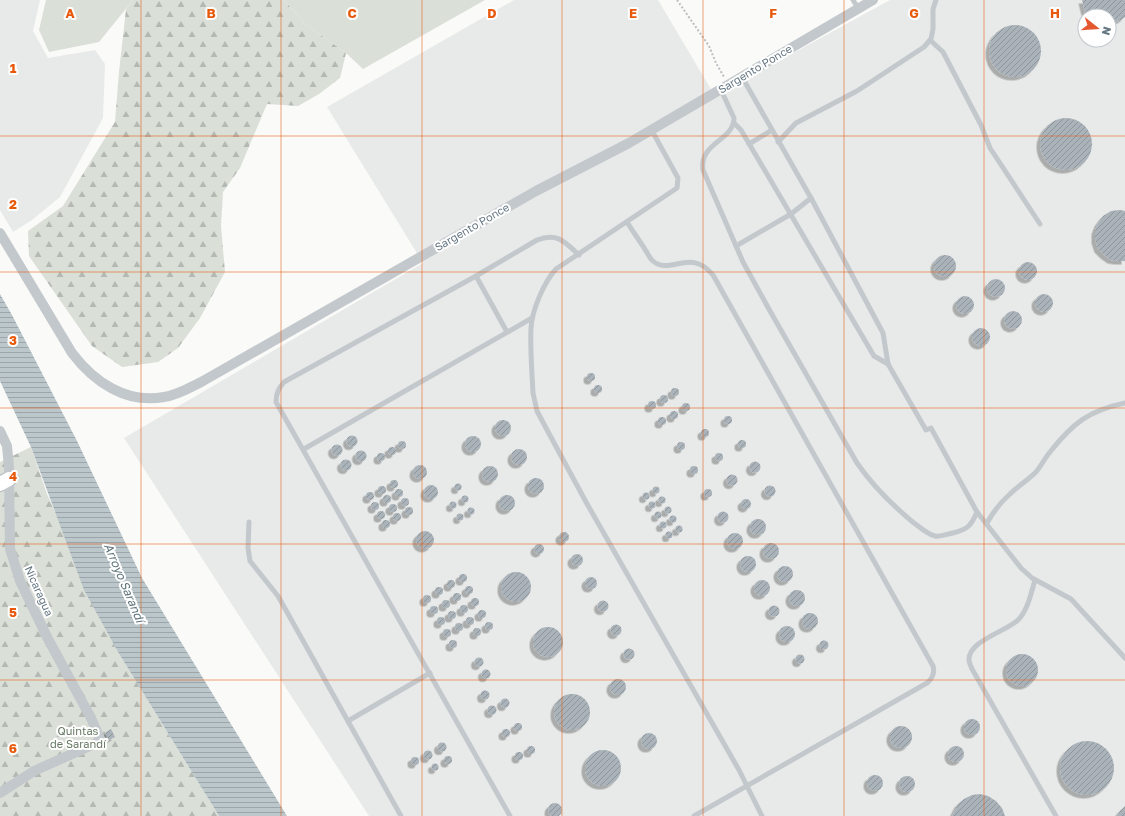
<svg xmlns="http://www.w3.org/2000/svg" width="1125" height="816" font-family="'Golos Text',sans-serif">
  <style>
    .built { fill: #e8e9e9; fill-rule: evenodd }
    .grass { fill: #dadfd7 }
    .forest { fill: url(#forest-firs) }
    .water { fill: url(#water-rules) }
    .building { fill: url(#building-hatch); filter: url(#shadow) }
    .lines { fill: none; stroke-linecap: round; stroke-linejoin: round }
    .secondary-casing { stroke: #b3babf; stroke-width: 16 }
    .path { stroke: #bbbfc2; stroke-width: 2; stroke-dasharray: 2 2; stroke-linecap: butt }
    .lane { stroke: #c3c8cc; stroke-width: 5 }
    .street { stroke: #c3c8cc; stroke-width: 10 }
    .secondary { stroke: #fff; stroke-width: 14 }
    .grid { fill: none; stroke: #e8590c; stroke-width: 1; stroke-opacity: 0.55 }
    .labels { text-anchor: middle; stroke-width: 4; stroke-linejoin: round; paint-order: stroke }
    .street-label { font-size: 11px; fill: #657683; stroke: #fff }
    .park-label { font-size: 11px; fill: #687a64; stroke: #fff }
    .water-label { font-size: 12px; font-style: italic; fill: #60757c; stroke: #fff }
    .grid-label { font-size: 13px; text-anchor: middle; font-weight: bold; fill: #e8590c; stroke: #fff; stroke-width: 4; stroke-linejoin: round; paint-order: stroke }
  </style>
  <defs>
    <pattern id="forest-firs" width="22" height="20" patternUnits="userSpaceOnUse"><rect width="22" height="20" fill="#dadfd7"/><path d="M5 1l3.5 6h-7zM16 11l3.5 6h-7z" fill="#b4b9b4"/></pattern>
    <pattern id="water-rules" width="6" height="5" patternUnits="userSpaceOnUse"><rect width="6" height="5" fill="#bbc7cb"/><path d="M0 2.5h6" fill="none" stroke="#9ca6aa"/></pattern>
    <pattern id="building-hatch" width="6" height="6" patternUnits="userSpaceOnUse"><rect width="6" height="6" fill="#aab3b9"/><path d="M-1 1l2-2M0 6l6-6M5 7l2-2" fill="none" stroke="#8e969c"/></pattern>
    <filter id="shadow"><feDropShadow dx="-3.5" dy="3.5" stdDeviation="0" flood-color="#0004"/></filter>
  </defs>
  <rect width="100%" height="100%" fill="#fafaf8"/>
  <g class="built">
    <path d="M0 0H40L33 31 48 58 95 50 105 64 103 118 60 197 32 220 13 232 0 210Z"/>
    <path d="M514 0H658L715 96 890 0H1125V816H369L124 438 423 263 327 107ZM1085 16H1109V40H1085Z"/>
  </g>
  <g class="grass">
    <path d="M46 0H133L99 42 49 52 39 30Z"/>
    <path d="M284 0H485L363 69 346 53 305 24Z"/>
  </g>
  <g class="forest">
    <path d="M133 0H284L305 24 346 53 340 78 319 94 298 106 267 104 240 168 223 192 221 226 225 272 200 318 178 348 158 362 122 367 92 346 29 256 28 231 63 206 115 122 119 72 126 9Z"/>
    <path d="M31 447 47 494 118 652 219 816H0V462Z"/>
  </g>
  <path class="water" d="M0 294 12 315 77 441 142 578 287 816H219L118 652 84 590 31 447 0 381Z"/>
  <g class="building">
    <path d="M1082 0H1125V17L1121 20 1109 24V16H1089L1085 12Z"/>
    <circle cx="1015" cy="51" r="26"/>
    <circle cx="1066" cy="144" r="26"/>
    <path d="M1120 210 1125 211V261H1118L1111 260 1104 255 1098 249 1095 240V231L1098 223 1103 216 1111 211Z"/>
    <circle cx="945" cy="266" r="11"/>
    <circle cx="1028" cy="271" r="9"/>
    <circle cx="996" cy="288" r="9"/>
    <circle cx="1044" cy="303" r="9"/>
    <circle cx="965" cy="305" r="9"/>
    <circle cx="1013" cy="320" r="9"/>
    <circle cx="981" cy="337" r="9"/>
    <circle cx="591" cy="377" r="4"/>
    <circle cx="598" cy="389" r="4"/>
    <circle cx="675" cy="392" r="4"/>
    <circle cx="664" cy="399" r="4"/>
    <circle cx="652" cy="405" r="4"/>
    <circle cx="686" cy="407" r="4"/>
    <circle cx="674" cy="415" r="4"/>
    <circle cx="728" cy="420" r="4"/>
    <circle cx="662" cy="421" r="4"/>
    <circle cx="503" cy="428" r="8"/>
    <circle cx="705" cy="433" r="4"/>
    <circle cx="352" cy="441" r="5.5"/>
    <circle cx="473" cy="444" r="8"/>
    <circle cx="742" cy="444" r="4"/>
    <circle cx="402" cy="445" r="4"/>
    <circle cx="681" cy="446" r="4"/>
    <circle cx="337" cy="450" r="5.5"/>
    <circle cx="392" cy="451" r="4"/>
    <circle cx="519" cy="457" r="8"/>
    <circle cx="361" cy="456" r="5.5"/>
    <circle cx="381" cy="457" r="4"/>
    <circle cx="719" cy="457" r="4"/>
    <circle cx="346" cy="465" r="5.5"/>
    <circle cx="755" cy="467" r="5.5"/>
    <circle cx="420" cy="472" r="7"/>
    <circle cx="694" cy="470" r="4"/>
    <circle cx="490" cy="474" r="8"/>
    <circle cx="732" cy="480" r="5.5"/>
    <circle cx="536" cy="486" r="8"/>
    <circle cx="394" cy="484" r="4"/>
    <circle cx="458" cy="487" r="3.5"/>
    <circle cx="431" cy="492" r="7"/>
    <circle cx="770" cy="491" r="5.5"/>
    <circle cx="382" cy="490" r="4"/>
    <circle cx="656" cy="490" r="3.5"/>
    <circle cx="708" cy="493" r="4"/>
    <circle cx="399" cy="493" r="4"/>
    <circle cx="370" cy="496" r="4"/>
    <circle cx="646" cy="496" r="3.5"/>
    <circle cx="507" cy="503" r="8"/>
    <circle cx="387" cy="499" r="4"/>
    <circle cx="465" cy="499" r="3.5"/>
    <circle cx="662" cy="500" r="3.5"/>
    <circle cx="405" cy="502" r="4"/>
    <circle cx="746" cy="504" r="5"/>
    <circle cx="453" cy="505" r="3.5"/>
    <circle cx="652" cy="505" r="3.5"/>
    <circle cx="375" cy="506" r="4"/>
    <circle cx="393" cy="508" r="4"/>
    <circle cx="668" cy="510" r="3.5"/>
    <circle cx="409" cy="511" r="4"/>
    <circle cx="471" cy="511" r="3.5"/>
    <circle cx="381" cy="515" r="4"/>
    <circle cx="658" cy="515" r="3.5"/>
    <circle cx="723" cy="517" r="5.5"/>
    <circle cx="397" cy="517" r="4"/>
    <circle cx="460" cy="517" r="3.5"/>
    <circle cx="673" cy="519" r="3.5"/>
    <circle cx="758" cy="527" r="8"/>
    <circle cx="386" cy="524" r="4"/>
    <circle cx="663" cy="525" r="3.5"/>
    <circle cx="679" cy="529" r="3.5"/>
    <circle cx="425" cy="540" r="9"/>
    <circle cx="669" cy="535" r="3.5"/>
    <circle cx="564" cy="537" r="5"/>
    <circle cx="735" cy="541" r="8"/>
    <circle cx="771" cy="551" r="8"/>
    <circle cx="539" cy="549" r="5"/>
    <circle cx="577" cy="560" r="6"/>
    <circle cx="748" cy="564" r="8"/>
    <circle cx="785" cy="574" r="8"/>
    <circle cx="516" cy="587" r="15"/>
    <circle cx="463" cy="578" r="4"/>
    <circle cx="591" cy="583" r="6"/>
    <circle cx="762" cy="588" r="8"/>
    <circle cx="451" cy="584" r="4"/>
    <circle cx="469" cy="590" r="4"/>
    <circle cx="439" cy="591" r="4"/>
    <circle cx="797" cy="598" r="8"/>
    <circle cx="457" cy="597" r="4"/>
    <circle cx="427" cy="599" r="4"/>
    <circle cx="475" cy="602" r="4"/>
    <circle cx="446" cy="604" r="4"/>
    <circle cx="603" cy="606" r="5.5"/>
    <circle cx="464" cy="609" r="4"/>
    <circle cx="774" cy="611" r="5.5"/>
    <circle cx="434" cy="610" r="4"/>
    <circle cx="482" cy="614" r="4"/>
    <circle cx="452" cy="615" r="4"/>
    <circle cx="810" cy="621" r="8"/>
    <circle cx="470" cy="621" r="4"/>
    <circle cx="441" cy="621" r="4"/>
    <circle cx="489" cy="626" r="4"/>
    <circle cx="459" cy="627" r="4"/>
    <circle cx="616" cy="630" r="5.5"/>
    <circle cx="787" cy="634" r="8"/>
    <circle cx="548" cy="642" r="15"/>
    <circle cx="477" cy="632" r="4"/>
    <circle cx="447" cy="633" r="4"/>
    <circle cx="453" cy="644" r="4"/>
    <circle cx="824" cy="645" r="4.5"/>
    <circle cx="629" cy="654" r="5.5"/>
    <circle cx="1022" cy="670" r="16"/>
    <circle cx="800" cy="659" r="4.5"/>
    <circle cx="479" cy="662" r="4.5"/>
    <circle cx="486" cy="674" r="4.5"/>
    <circle cx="618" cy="687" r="8"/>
    <circle cx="485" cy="695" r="4.5"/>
    <circle cx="572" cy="712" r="18"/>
    <circle cx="505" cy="703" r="4.5"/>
    <circle cx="492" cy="710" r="4.5"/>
    <circle cx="972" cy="727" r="8"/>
    <circle cx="518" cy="727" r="4"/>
    <circle cx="901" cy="737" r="11"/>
    <path d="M111 729 115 737 109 740 105 733Z"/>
    <circle cx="506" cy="733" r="4"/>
    <circle cx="649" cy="741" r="8"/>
    <circle cx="1087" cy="768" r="27"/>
    <circle cx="442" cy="747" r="4.5"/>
    <circle cx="956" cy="754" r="8"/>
    <circle cx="531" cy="750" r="4"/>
    <circle cx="428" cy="755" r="4.5"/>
    <circle cx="603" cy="768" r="18"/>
    <circle cx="519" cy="756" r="4"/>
    <circle cx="448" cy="760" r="4"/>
    <circle cx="415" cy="761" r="4"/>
    <circle cx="435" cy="767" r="3.5"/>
    <circle cx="875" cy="783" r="8"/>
    <circle cx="907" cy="784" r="8"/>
    <path d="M980 794 988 796 996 801 1002 808 1005 816H952L958 804 964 799 972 795Z"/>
    <circle cx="555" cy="810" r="7"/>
    <path d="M1125 806V816H1117L1120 811Z"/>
  </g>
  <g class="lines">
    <g class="secondary-casing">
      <path id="secondary" d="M0 484 9 479"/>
    </g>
    <path class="path" d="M677 0 709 46 716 63 724 77"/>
    <g class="lane">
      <path d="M853 0 858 8"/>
      <path d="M930 40 943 52 981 125 990 148 1040 224"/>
      <path d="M742 77 811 198 883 333 888 364"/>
      <path d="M721 90 734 118C734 141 699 142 703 170L743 262 770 311 857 463C873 486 892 505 914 523 921 528 927 534 935 536 941 537 947 534 953 533 968 529 971 526 977 512"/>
      <path d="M734 123 741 130 874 356 888 364 926 430 931 428 977 512 1021 568 1032 578 1071 599 1125 658"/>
      <path d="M651 129 678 178 677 188 556 269C544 282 532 310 531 328 530 350 532 372 533 393L537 411 546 428 586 502 739 770 762 816"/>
      <path d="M778 142 796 123 857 91 924 47 931 39 933 29V9L936 0"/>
      <path d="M749 144 772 130"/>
      <path d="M627 222C633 232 640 241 646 251 648 254 650 259 653 261 670 276 690 247 713 275L933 666C935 673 933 678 927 683L694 816"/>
      <path d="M736 246 791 214 811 198"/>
      <path d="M476 276 507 332"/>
      <path d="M304 449 532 318"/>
      <path d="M249 522 248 548 250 561 278 596 401 816"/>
      <path d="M987 523C993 512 1001 502 1010 494 1018 486 1028 480 1036 472 1041 466 1045 458 1050 452 1073 423 1088 411 1125 403"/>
      <path d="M1035 580C1031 593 1028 610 1018 620 1007 631 968 641 969 660 969 663 971 666 972 669L1056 816"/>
      <path d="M348 721 430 673"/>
      <path d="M510 816 276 402C276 393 279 388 284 382L476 276 537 240C557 232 565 242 579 255"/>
    </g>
    <g class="street">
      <path d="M0 233 72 353C94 382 126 404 164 397 178 395 191 387 203 381L536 191 629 143 873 0"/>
      <path d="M0 431 7 446 9 467 10 549 20 581 48 639 91 718 101 741 34 771 0 793"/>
    </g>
    <use href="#secondary" class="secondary"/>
  </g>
  <path class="grid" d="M141 0V816M281 0V816M422 0V816M562 0V816M703 0V816M844 0V816M984 0V816M0 136H1125M0 272H1125M0 408H1125M0 544H1125M0 680H1125"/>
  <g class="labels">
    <g class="street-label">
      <text transform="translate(755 69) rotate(-31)" y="4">Sargento Ponce</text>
      <text transform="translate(472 227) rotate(-30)" y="4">Sargento Ponce</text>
      <text transform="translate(39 591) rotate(66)" y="4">Nicaragua</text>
    </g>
    <g class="park-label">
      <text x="78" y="735">Quintas<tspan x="78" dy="13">de Sarandí</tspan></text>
    </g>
    <g class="water-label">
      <text transform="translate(124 583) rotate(67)" y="4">Arroyo Sarandí</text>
    </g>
  </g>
  <g class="grid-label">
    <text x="70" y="18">A</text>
    <text x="211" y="18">B</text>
    <text x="352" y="18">C</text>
    <text x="492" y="18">D</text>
    <text x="633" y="18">E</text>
    <text x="773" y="18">F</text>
    <text x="914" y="18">G</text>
    <text x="1055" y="18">H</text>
    <text x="13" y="73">1</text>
    <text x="13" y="209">2</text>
    <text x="13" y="345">3</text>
    <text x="13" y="481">4</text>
    <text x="13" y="617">5</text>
    <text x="13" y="753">6</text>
  </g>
  <g transform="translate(1097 28) rotate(107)"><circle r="19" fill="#ffffff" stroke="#c1c8cd"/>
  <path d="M0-3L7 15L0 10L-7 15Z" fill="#e4572e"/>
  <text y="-6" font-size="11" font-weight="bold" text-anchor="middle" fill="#657683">N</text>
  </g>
</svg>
